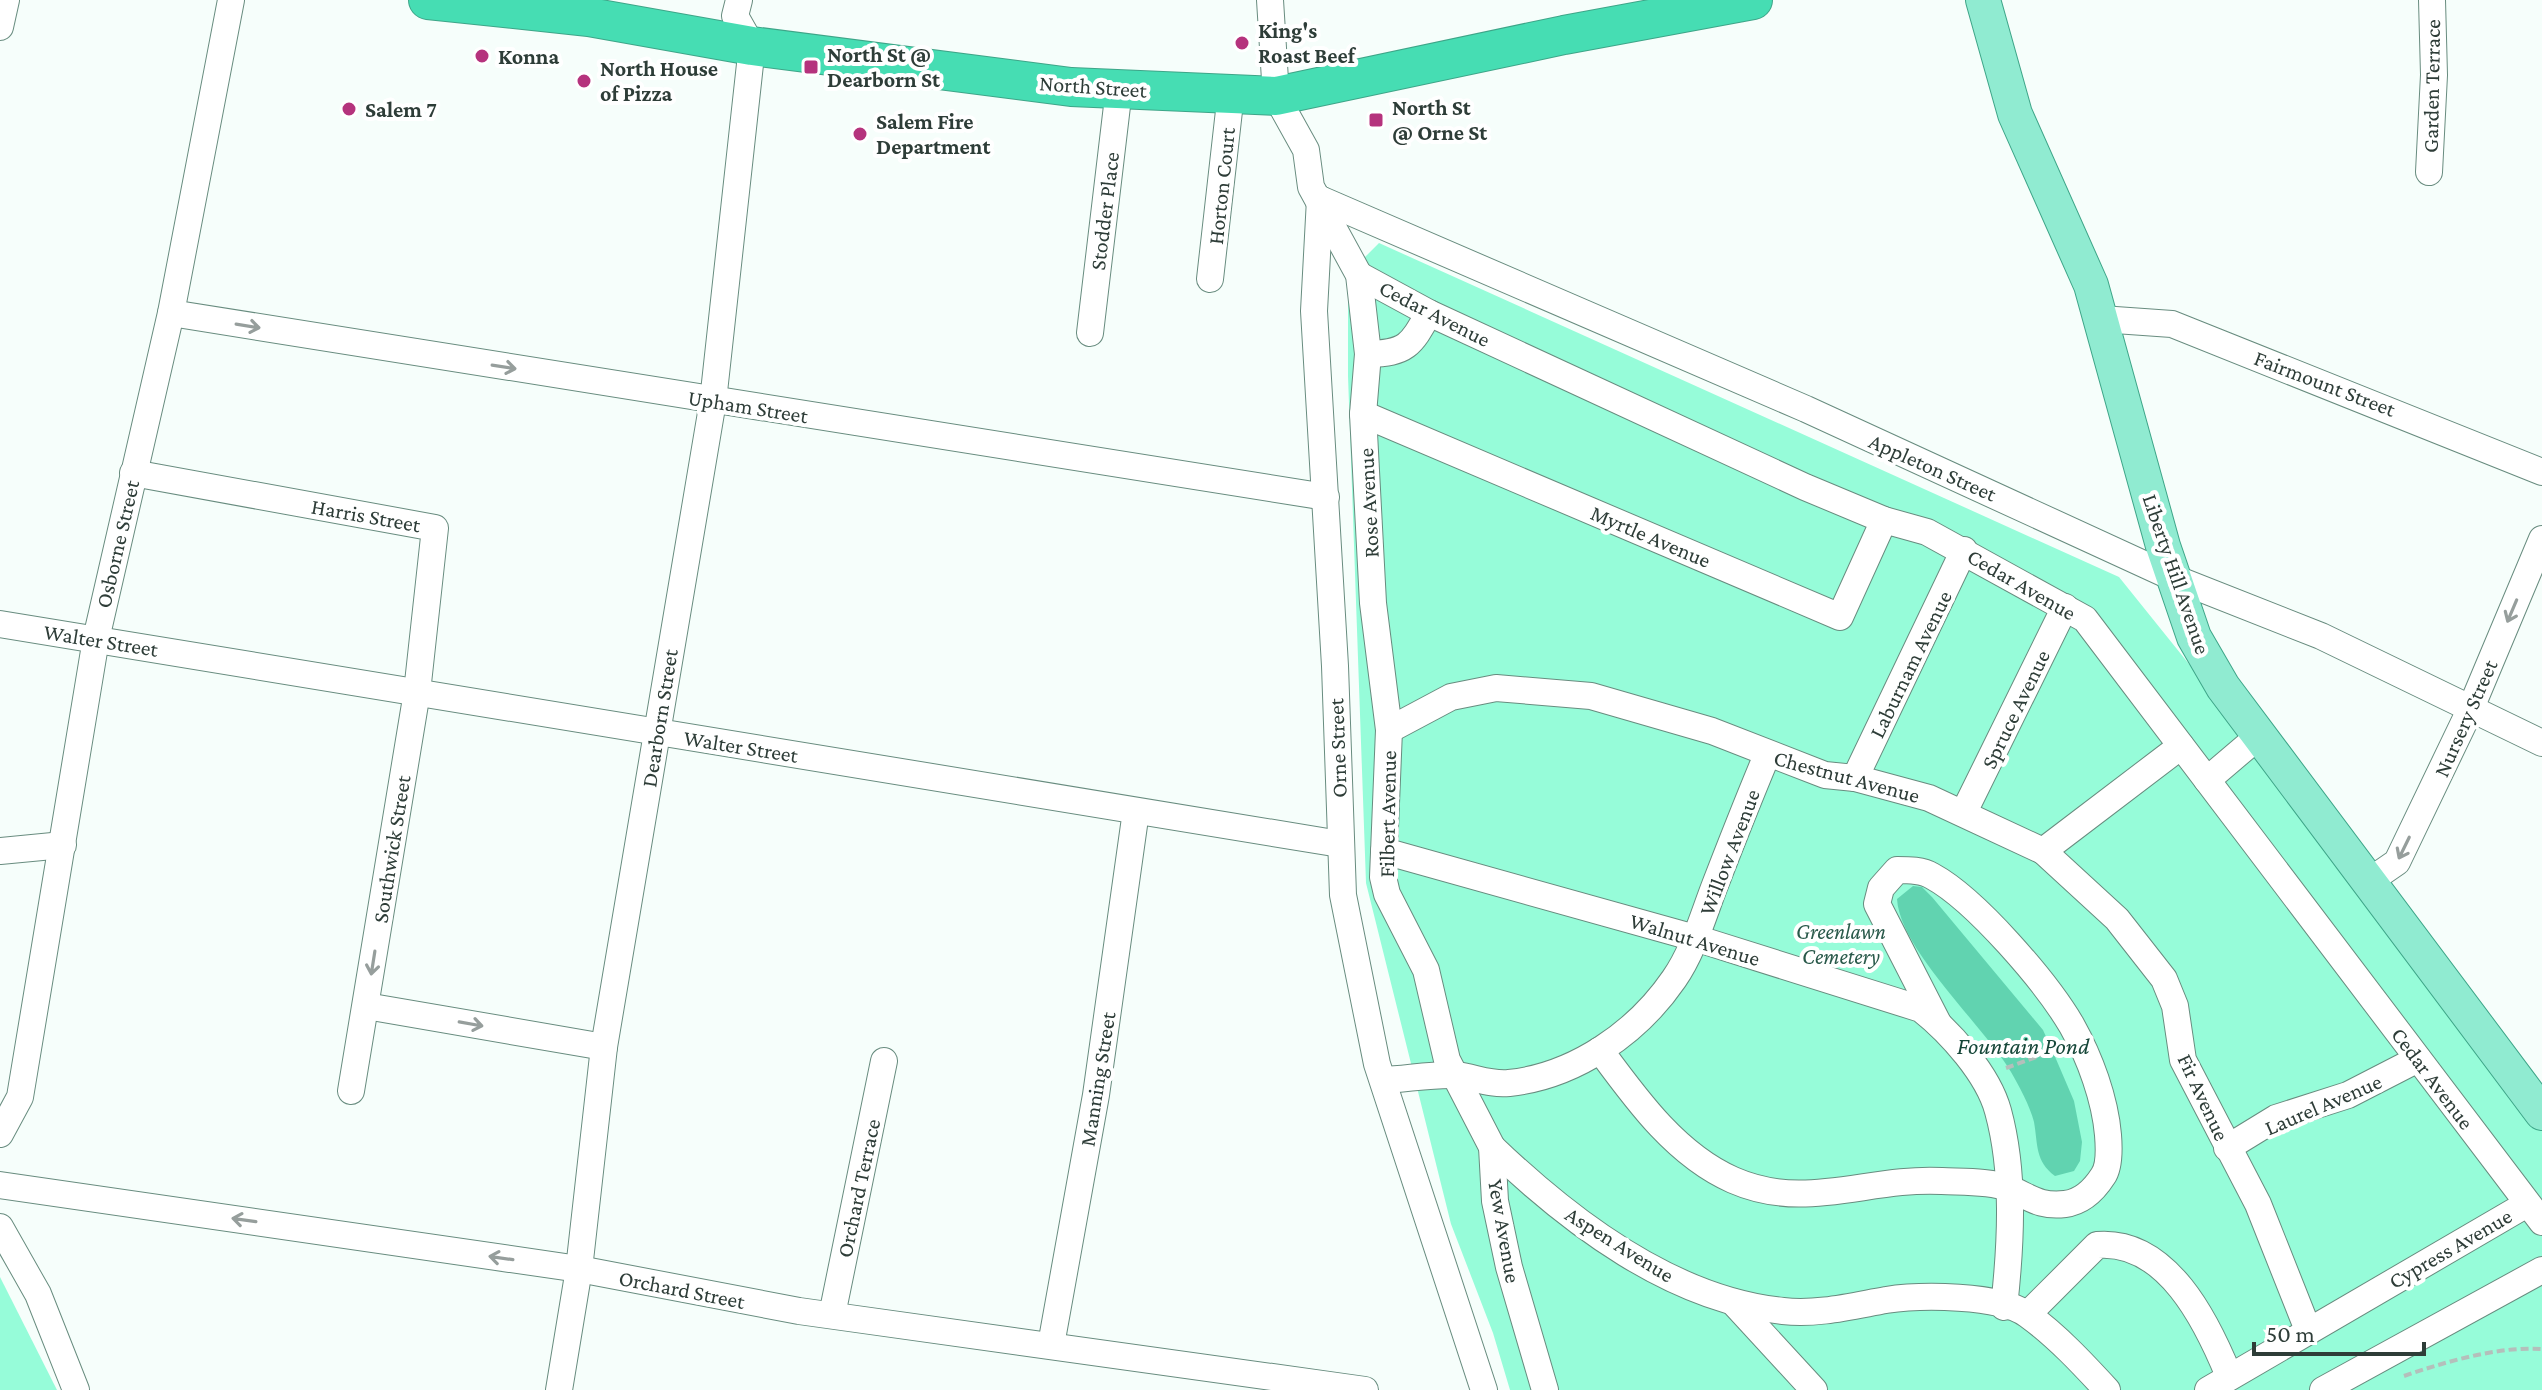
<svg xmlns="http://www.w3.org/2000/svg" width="2542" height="1390" font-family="'Crimson Pro',serif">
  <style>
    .green { fill: #96fcd9 }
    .water { fill: #61d3b0 }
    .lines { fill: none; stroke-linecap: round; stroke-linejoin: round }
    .minor-casing { stroke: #688c7f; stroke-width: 28 }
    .major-casing { stroke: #3ea588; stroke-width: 36 }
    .highway-casing { stroke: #3ea588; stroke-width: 40 }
    .path { stroke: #b4bfbb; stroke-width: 4; stroke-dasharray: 8 4; stroke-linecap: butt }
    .minor { stroke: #fff; stroke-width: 26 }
    .major { stroke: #90ebd1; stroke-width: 34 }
    .highway { stroke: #46ddb3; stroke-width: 38 }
    .oneway { stroke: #969e9c }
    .poi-dot { fill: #b5337d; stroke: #fff; stroke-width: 3 }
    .labels { text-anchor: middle; stroke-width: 8; stroke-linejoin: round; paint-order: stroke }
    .poi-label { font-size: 22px; font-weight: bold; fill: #2e3d38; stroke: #fff; text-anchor: start }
    .street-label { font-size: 22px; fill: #2e3d38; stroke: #fff }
    .park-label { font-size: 22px; font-style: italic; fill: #29594a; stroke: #fff }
    .water-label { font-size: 24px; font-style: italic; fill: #164739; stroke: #fff }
  </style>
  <rect width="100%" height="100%" fill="#f6fefb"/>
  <g class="green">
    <path d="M1379 243 2119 577 2197 674 2542 1131V1390H1510L1493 1333 1451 1224 1366 883 1348 376V274Z"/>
    <path d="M0 1277 57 1390H0Z"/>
  </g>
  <path class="water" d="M1913 886 1922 887 1932 897 2043 1030 2053 1052 2074 1101 2082 1142 2080 1161 2074 1171 2055 1176C2035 1161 2038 1145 2034 1122 2030 1106 2019 1086 2011 1072 1983 1025 1900 950 1897 899Z"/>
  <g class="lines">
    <g class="minor-casing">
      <g id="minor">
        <path d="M1270 0 1276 96 1306 150 1311 187 1359 275 1368 354 1363 414 1373 603 1389 730 1383 877 1387 894 1426 970 1447 1060 1492 1147 1495 1201 1509 1267 1545 1390"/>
        <path d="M0 27 6 0"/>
        <path d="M2429 172 2434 75 2432 0"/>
        <path d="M1320 199 1806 409 2174 578 2321 636 2542 743"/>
        <path d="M1320 199 1314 311 1335 666 1343 895 1377 1064 1484 1390"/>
        <path d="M1359 275 1429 313 1805 487 1884 520 1927 532 2085 619 2542 1222"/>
        <path d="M1210 279 1231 93"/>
        <path d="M171 313 1326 497"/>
        <path d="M2101 319 2172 324 2542 472"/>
        <path d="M1090 333 1119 89"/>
        <path d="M1368 354C1407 353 1411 345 1429 313"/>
        <path d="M1363 414 1840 617 1884 520"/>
        <path d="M133 473 435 528 417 692 351 1091"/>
        <path d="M0 624 1340 844"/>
        <path d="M1389 730 1451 697 1496 688 1591 696 1712 731 1825 775 1855 778 1929 798 2043 851 2117 919 2164 979 2175 1006 2183 1060 2258 1204 2308 1330"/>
        <path d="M1855 778 1964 550"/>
        <path d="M2207 780 2260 735"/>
        <path d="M1964 812 2065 607"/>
        <path d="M0 851 63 845"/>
        <path d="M1384 851 1695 938 1921 1009C1950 1032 1988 1074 1998 1111 2015 1173 2011 1244 2004 1307"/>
        <path d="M2043 851 2181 746"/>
        <path d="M2368 882 2397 862 2471 708 2542 539"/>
        <path d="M366 1006 604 1047"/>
        <path d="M1600 1050C1636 1099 1676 1155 1733 1180 1806 1212 1867 1177 1942 1181 1962 1182 1991 1181 2008 1188 2030 1197 2039 1207 2065 1204 2081 1202 2094 1190 2103 1176 2110 1166 2109 1147 2108 1135 2105 1099 2090 1058 2072 1026 2047 983 1976 900 1932 876 1922 870 1909 870 1897 870L1881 888 1877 904 1938 1023"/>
        <path d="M1383 1080C1406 1079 1432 1074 1455 1075 1474 1077 1490 1085 1509 1083 1575 1076 1637 1033 1674 979 1693 952 1703 916 1715 885 1732 841 1749 798 1767 755"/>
        <path d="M0 1134 20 1097 96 639 171 313 231 0"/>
        <path d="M1492 1147C1570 1222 1672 1300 1783 1311 1817 1315 1852 1306 1886 1300 1919 1295 2000 1294 2028 1315 2057 1336 2083 1364 2107 1390"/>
        <path d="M2227 1148 2276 1118 2348 1095 2418 1059"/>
        <path d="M0 1185 579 1269 799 1311 1365 1390"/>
        <path d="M0 1227 38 1294 76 1390"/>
        <path d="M1733 1302 1814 1390"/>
        <path d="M2028 1314 2097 1245C2167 1239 2207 1322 2229 1376"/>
        <path d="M832 1315 884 1061"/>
        <path d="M1051 1345 1096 1095 1136 811"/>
        <path d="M559 1390 579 1269 604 1047 713 401 752 46 735 16 739 0"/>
        <path d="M2208 1390 2527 1204"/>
        <path d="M2323 1390 2542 1270"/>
      </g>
    </g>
    <g class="major-casing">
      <path id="major" d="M1983 0 2015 114 2091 285 2163 546 2194 637 2223 687 2542 1113"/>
    </g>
    <g class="highway-casing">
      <path id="highway" d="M428 0 589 17 752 46 1071 87 1276 96 1564 35 1753 0"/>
    </g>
    <g class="path">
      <path d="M2006 1068 2058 1049"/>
      <path d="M2404 1376C2445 1362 2498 1346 2542 1349"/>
    </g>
    <use href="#minor" class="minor"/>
    <use href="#major" class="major"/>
    <use href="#highway" class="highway"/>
  </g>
  <defs><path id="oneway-shaft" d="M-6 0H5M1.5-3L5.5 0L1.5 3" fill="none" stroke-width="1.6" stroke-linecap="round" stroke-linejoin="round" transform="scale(2)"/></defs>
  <g class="oneway">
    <use href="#oneway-shaft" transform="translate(248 326) rotate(9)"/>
    <use href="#oneway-shaft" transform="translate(504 367) rotate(9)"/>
    <use href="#oneway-shaft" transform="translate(2512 611) rotate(113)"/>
    <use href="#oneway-shaft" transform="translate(2404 848) rotate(116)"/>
    <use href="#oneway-shaft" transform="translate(373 963) rotate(99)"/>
    <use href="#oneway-shaft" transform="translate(471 1024) rotate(10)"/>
    <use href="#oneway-shaft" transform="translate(244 1220) rotate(-172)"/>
    <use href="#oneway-shaft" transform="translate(501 1258) rotate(-172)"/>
  </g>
  <g class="poi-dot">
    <circle cx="1242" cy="43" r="8"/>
    <circle cx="482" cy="56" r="8"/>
    <rect x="803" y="59" width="16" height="16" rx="4"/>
    <circle cx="584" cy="81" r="8"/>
    <circle cx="349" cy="109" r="8"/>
    <rect x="1368" y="112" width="16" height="16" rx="4"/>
    <circle cx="860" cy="134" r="8"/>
  </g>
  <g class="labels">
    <g class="poi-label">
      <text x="1258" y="38">King's<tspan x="1258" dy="25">Roast Beef</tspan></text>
      <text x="827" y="62">North St @<tspan x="827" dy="25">Dearborn St</tspan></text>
      <text x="498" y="64">Konna</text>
      <text x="600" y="76">North House<tspan x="600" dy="25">of Pizza</tspan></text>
      <text x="1392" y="115">North St<tspan x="1392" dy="25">@ Orne St</tspan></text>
      <text x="365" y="117">Salem 7</text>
      <text x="876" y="129">Salem Fire<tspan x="876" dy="25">Department</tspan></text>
    </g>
    <g class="street-label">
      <text transform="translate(1093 86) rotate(4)" y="8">North Street</text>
      <text transform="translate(2431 86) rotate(-89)" y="8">Garden Terrace</text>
      <text transform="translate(1221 186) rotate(-84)" y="8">Horton Court</text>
      <text transform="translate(1104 211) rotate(-83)" y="8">Stodder Place</text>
      <text transform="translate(1435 313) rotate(27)" y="8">Cedar Avenue</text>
      <text transform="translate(2325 383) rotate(21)" y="8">Fairmount Street</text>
      <text transform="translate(748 406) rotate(9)" y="8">Upham Street</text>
      <text transform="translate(1933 467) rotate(24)" y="8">Appleton Street</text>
      <text transform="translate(1368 503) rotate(-93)" y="8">Rose Avenue</text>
      <text transform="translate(366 515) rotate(10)" y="8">Harris Street</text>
      <text transform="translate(1651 536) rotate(23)" y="8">Myrtle Avenue</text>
      <text transform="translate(117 544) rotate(-77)" y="8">Osborne Street</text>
      <text transform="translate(2177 574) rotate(71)" y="8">Liberty Hill Avenue</text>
      <text transform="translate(2022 584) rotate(30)" y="8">Cedar Avenue</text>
      <text transform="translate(101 640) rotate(9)" y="8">Walter Street</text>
      <text transform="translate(1910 664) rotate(-64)" y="8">Laburnam Avenue</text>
      <text transform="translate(2015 709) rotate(-64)" y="8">Spruce Avenue</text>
      <text transform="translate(659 718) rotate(-81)" y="8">Dearborn Street</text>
      <text transform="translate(2465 718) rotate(-66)" y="8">Nursery Street</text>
      <text transform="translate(741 746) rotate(9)" y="8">Walter Street</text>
      <text transform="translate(1337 748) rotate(-92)" y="8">Orne Street</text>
      <text transform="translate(1847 776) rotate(15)" y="8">Chestnut Avenue</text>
      <text transform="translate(1387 814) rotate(-89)" y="8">Filbert Avenue</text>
      <text transform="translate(391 849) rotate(-81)" y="8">Southwick Street</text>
      <text transform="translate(1729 852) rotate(-69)" y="8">Willow Avenue</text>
      <text transform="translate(1695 939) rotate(17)" y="8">Walnut Avenue</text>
      <text transform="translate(2433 1078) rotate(53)" y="8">Cedar Avenue</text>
      <text transform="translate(1097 1079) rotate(-81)" y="8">Manning Street</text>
      <text transform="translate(2204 1097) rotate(65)" y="8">Fir Avenue</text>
      <text transform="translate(2323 1104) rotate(-23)" y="8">Laurel Avenue</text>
      <text transform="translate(858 1188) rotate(-78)" y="8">Orchard Terrace</text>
      <text transform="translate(1505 1231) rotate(80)" y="8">Yew Avenue</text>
      <text transform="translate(1620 1244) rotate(32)" y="8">Aspen Avenue</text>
      <text transform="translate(2450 1248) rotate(-30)" y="8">Cypress Avenue</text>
      <text transform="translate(682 1289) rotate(11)" y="8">Orchard Street</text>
    </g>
    <g class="park-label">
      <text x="1841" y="939">Greenlawn<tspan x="1841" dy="25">Cemetery</tspan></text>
    </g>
    <g class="water-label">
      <text x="2023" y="1054">Fountain Pond</text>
    </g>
  </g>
  <path d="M2254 1342v12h170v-12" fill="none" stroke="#2e3d38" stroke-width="4"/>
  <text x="2266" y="1342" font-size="24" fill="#2e3d38" stroke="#ffffff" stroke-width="6" paint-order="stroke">50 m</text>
</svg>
